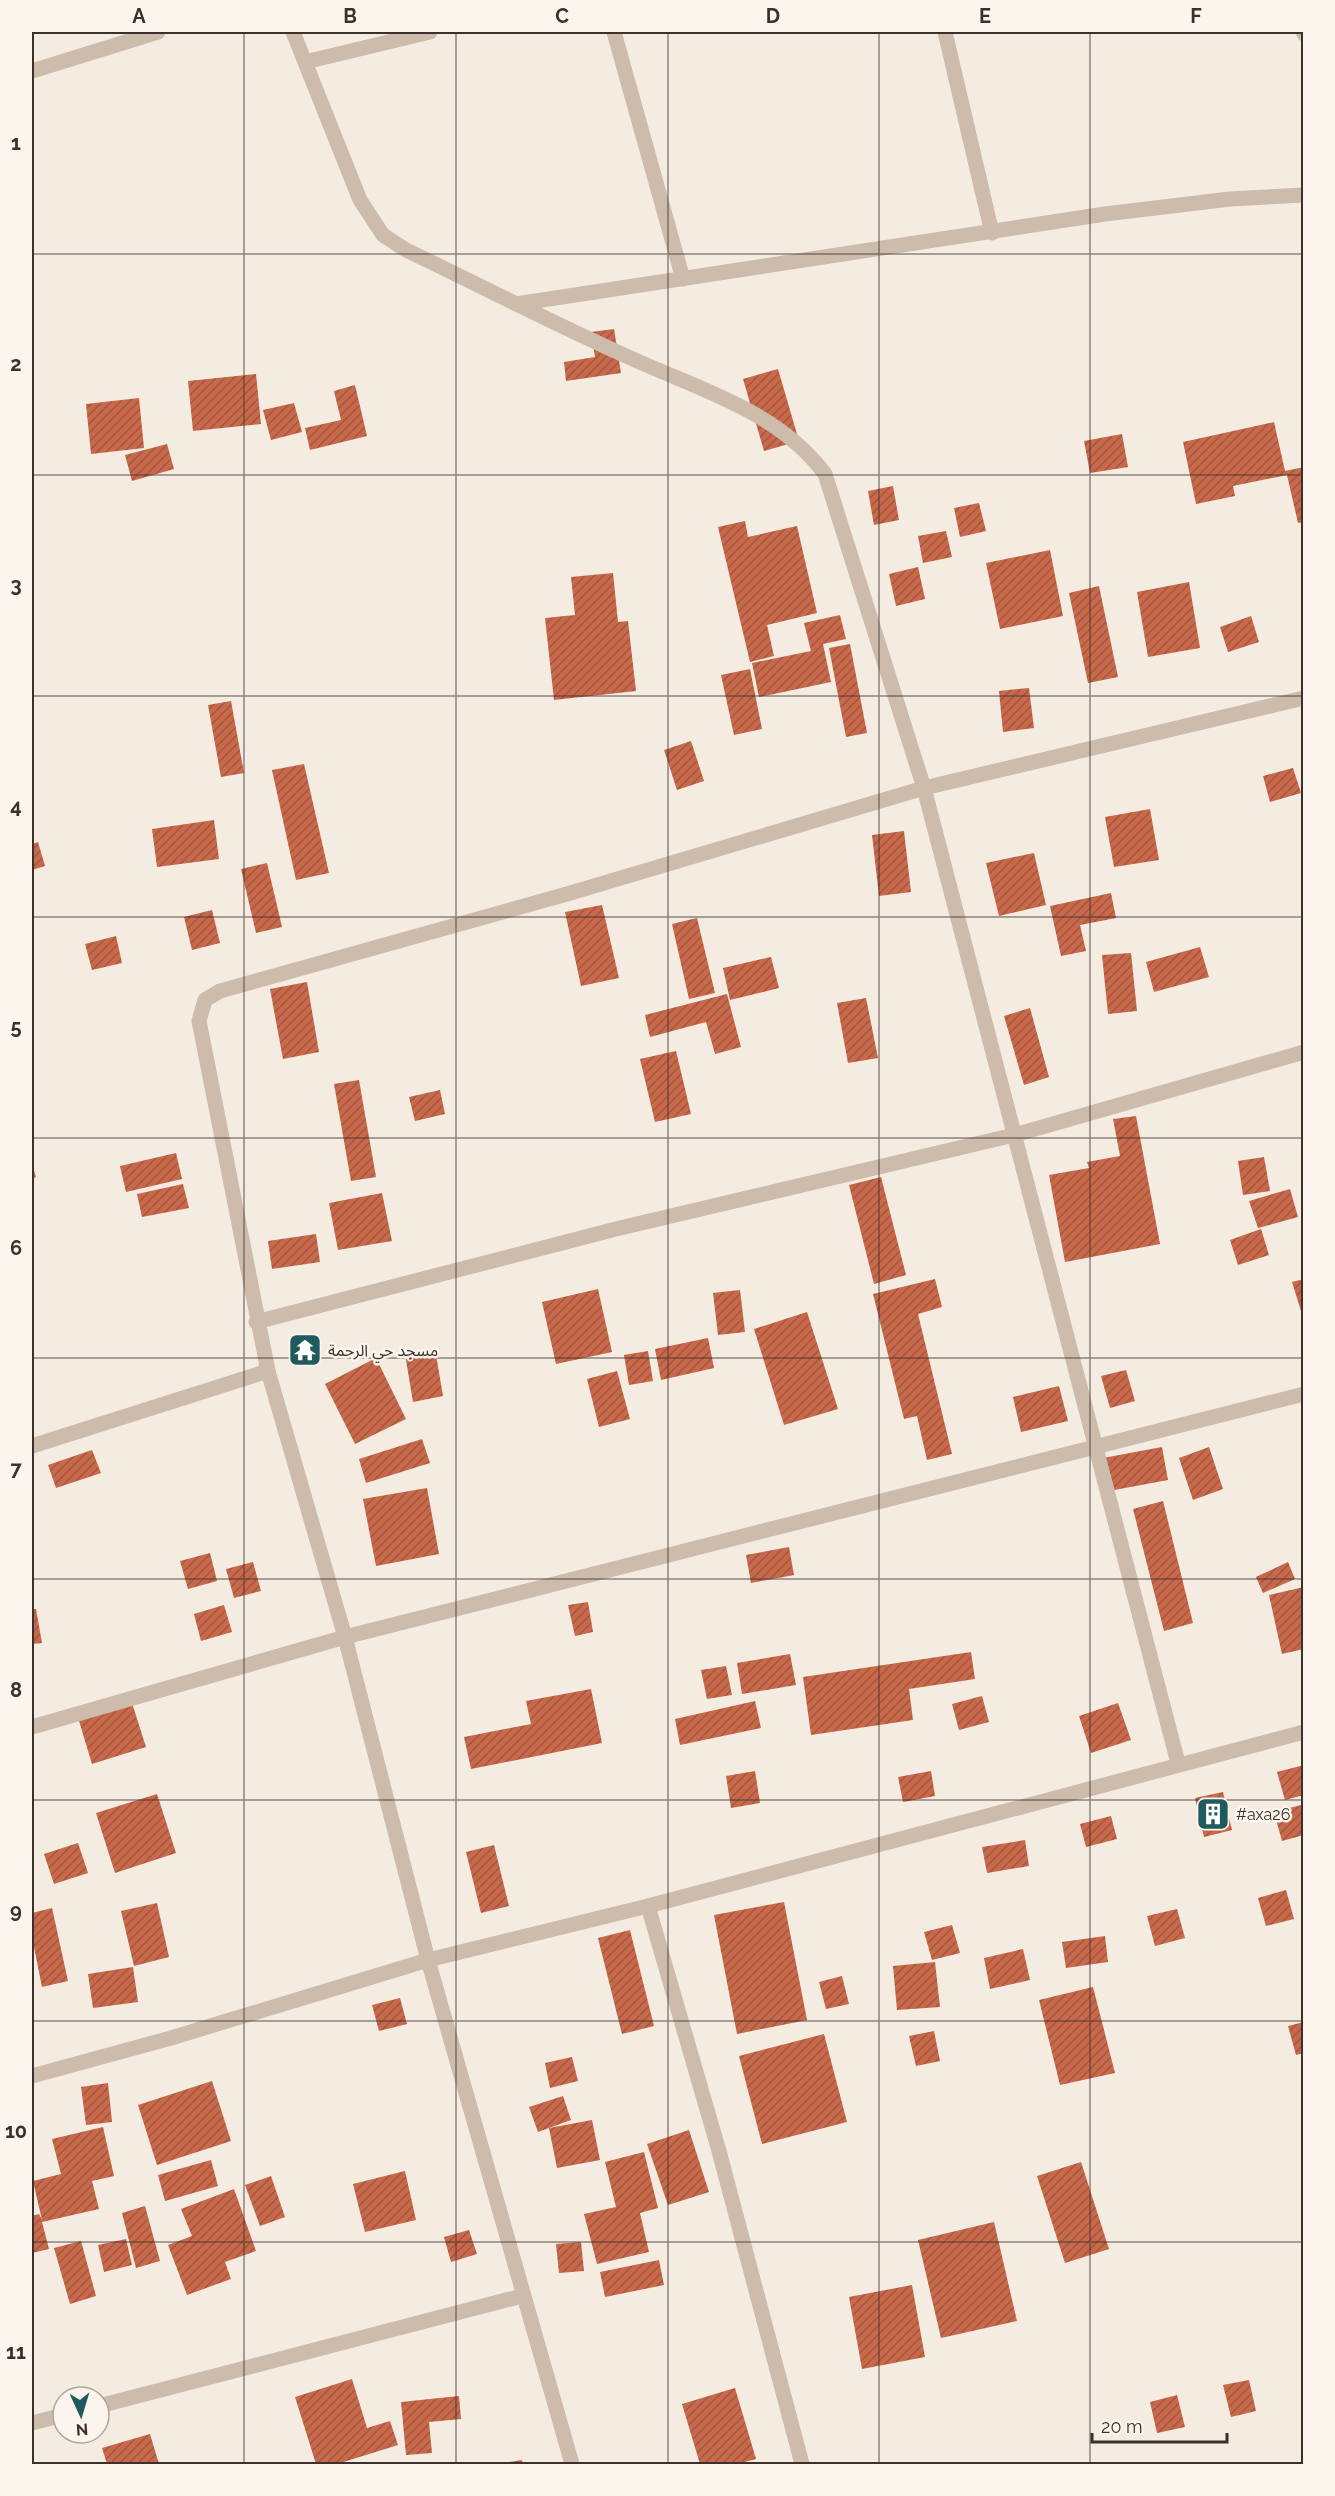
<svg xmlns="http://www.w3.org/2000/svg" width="1335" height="2496" font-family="Raleway,'Noto Sans Arabic',sans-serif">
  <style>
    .building { fill: url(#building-hatch) }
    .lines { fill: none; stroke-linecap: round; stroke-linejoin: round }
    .street { stroke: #cdbbac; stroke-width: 15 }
    .grid { fill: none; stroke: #3b302b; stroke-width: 1.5; stroke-opacity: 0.55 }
    .labels { text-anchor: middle; stroke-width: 5; stroke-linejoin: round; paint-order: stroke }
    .poi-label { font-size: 16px; fill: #3b302b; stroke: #fbf5ee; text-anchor: start }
    .neatline { fill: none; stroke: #3b302b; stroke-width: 2 }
    .grid-label { font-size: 20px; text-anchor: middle; font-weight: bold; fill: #3b302b }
  </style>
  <defs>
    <pattern id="building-hatch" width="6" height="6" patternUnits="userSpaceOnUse" patternTransform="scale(1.5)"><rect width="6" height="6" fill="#c8694b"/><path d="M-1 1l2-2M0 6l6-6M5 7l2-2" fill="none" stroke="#a4573f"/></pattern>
  </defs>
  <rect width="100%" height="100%" fill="#f4ebe1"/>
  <g class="building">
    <path d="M614 329 621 373 566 381 564 362 595 357 591 332Z"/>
    <path d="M778 369 799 441 764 451 743 379Z"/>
    <path d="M256 374 261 424 193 431 188 381Z"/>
    <path d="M355 385 367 436 310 450 305 428 341 420 334 391Z"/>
    <path d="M139 398 144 448 91 454 86 404Z"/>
    <path d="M294 403 302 432 271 440 263 410Z"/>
    <path d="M1274 422 1285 471 1304 467V522L1298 523 1287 475 1233 486 1235 496 1196 504 1183 442Z"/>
    <path d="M1122 434 1128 467 1090 473 1084 441Z"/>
    <path d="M167 444 174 469 132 481 125 455Z"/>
    <path d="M893 486 899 520 874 525 868 491Z"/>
    <path d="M979 503 986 531 960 537 954 508Z"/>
    <path d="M745 521 748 537 797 526 817 613 767 625 774 656 750 662 718 527Z"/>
    <path d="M946 531 952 557 923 563 918 536Z"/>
    <path d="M1050 550 1063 616 1000 629 986 563Z"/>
    <path d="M918 567 925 599 896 606 889 574Z"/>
    <path d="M613 573 618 622 628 621 636 691 554 700 545 618 575 615 571 577Z"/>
    <path d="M1189 582 1200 648 1148 657 1137 592Z"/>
    <path d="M1099 586 1118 677 1088 683 1069 593Z"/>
    <path d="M840 615 846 639 823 644 831 682 759 697 752 663 811 651 804 623Z"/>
    <path d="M1251 616 1259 642 1228 652 1220 627Z"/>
    <path d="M850 644 867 733 846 737 829 648Z"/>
    <path d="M750 669 762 729 734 735 721 675Z"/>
    <path d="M1029 688 1034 728 1003 732 999 691Z"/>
    <path d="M231 701 244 773 221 777 208 705Z"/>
    <path d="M691 741 704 781 677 790 664 750Z"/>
    <path d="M304 764 329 873 296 880 272 770Z"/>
    <path d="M1293 768 1301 793 1270 802 1263 776Z"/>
    <path d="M1150 809 1159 860 1114 867 1105 817Z"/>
    <path d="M214 820 219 859 157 867 152 829Z"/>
    <path d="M904 831 911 892 879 896 872 835Z"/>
    <path d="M38 842 45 866 32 870V844Z"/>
    <path d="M1034 853 1046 905 999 916 986 863Z"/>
    <path d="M267 863 282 927 256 933 241 869Z"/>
    <path d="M1111 893 1116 918 1080 925 1086 951 1061 956 1050 906Z"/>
    <path d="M602 905 619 978 581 986 565 912Z"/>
    <path d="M212 910 220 943 192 950 184 917Z"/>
    <path d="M697 918 715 993 689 999 672 924Z"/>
    <path d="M116 936 122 963 92 970 85 944Z"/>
    <path d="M1200 947 1209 977 1154 992 1146 962Z"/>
    <path d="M1131 953 1137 1011 1108 1014 1102 955Z"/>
    <path d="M771 957 779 988 730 1000 723 968Z"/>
    <path d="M307 982 319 1052 283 1059 270 989Z"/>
    <path d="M727 994 741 1047 715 1054 706 1022 650 1037 645 1015Z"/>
    <path d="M866 998 878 1058 848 1063 837 1003Z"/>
    <path d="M1030 1008 1049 1077 1024 1085 1004 1016Z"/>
    <path d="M676 1051 691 1114 655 1122 640 1059Z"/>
    <path d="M359 1080 376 1177 351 1181 334 1084Z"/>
    <path d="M440 1090 445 1114 415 1121 409 1097Z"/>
    <path d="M1136 1116 1160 1244 1065 1262 1049 1175 1089 1168 1087 1162 1120 1156 1113 1119Z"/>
    <path d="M176 1153 182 1179 126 1192 120 1166Z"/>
    <path d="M1264 1157 1270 1191 1243 1195 1238 1161Z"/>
    <path d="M32 1164 36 1177 32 1179Z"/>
    <path d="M881 1177 906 1275 874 1284 849 1185Z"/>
    <path d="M183 1184 189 1208 142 1217 137 1194Z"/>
    <path d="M1290 1189 1298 1217 1258 1228 1249 1201Z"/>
    <path d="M382 1193 392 1241 338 1250 329 1203Z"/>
    <path d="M1261 1229 1269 1255 1238 1265 1230 1240Z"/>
    <path d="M316 1234 320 1262 272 1269 268 1241Z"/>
    <path d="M935 1279 942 1307 918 1314 952 1454 927 1460 917 1416 904 1419 873 1294Z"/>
    <path d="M1304 1279V1310L1301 1311 1292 1282Z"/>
    <path d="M598 1289 612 1352 556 1364 542 1302Z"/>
    <path d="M740 1290 745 1332 718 1335 713 1293Z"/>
    <path d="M807 1312 838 1409 784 1425 754 1329Z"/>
    <path d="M708 1338 714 1368 661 1380 655 1349Z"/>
    <path d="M435 1349 443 1396 413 1402 405 1354Z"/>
    <path d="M648 1351 653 1381 629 1385 624 1355Z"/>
    <path d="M376 1358 406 1419 355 1444 325 1384Z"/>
    <path d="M1126 1370 1135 1401 1110 1408 1101 1376Z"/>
    <path d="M617 1371 630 1419 599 1427 587 1379Z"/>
    <path d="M1059 1386 1068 1421 1021 1432 1013 1397Z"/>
    <path d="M422 1439 430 1463 366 1483 359 1459Z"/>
    <path d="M1162 1447 1168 1480 1109 1491 1103 1458Z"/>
    <path d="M1209 1447 1223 1489 1193 1500 1179 1458Z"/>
    <path d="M92 1450 101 1473 56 1488 48 1465Z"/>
    <path d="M427 1488 439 1554 376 1566 363 1499Z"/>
    <path d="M1163 1501 1193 1623 1164 1631 1133 1509Z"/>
    <path d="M789 1547 794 1575 751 1583 746 1555Z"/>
    <path d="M210 1553 217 1581 188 1589 180 1561Z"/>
    <path d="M253 1562 261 1591 234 1598 226 1569Z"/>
    <path d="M1288 1562 1295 1579 1263 1593 1256 1577Z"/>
    <path d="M1304 1587V1649L1282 1654 1269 1595Z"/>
    <path d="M588 1602 593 1632 575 1636 568 1605Z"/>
    <path d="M224 1605 232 1632 201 1641 194 1614Z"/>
    <path d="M32 1609H36L42 1643 32 1644Z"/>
    <path d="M971 1652 975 1679 909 1689 913 1720 811 1735 803 1677Z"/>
    <path d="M790 1654 796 1685 742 1694 737 1663Z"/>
    <path d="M726 1666 732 1695 707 1699 701 1670Z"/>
    <path d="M591 1689 602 1743 471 1769 464 1737 531 1724 526 1701Z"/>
    <path d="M982 1696 989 1722 959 1730 952 1704Z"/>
    <path d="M755 1701 761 1728 680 1745 675 1719Z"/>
    <path d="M132 1703 146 1747 92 1764 79 1721Z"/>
    <path d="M1118 1703 1131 1740 1091 1753 1079 1716Z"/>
    <path d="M1304 1765V1795L1285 1800 1277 1772Z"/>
    <path d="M755 1771 760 1803 731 1808 726 1776Z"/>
    <path d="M931 1771 935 1796 903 1802 898 1777Z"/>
    <path d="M1223 1792 1232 1830 1204 1837 1195 1798Z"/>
    <path d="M157 1794 176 1853 115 1873 96 1813Z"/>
    <path d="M1301 1805 1304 1835 1282 1841 1274 1812Z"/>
    <path d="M1111 1816 1117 1839 1086 1847 1080 1824Z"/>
    <path d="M1025 1840 1029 1866 987 1873 982 1847Z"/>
    <path d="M78 1843 88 1873 54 1884 44 1854Z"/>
    <path d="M494 1845 509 1906 481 1913 466 1852Z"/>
    <path d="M1286 1890 1294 1919 1266 1926 1258 1898Z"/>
    <path d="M784 1902 807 2020 737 2034 714 1915Z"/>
    <path d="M157 1903 169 1957 134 1966 121 1911Z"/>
    <path d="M52 1908 68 1981 42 1987 32 1937V1913Z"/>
    <path d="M1177 1909 1185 1938 1155 1946 1147 1916Z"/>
    <path d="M952 1925 960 1953 932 1960 924 1932Z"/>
    <path d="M630 1930 654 2026 622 2034 598 1938Z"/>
    <path d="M1105 1936 1108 1962 1066 1968 1062 1942Z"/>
    <path d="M1023 1949 1030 1980 990 1989 984 1958Z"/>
    <path d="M935 1962 940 2007 897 2010 893 1966Z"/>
    <path d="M133 1967 138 2002 93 2008 88 1974Z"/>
    <path d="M842 1976 849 2004 826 2009 819 1982Z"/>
    <path d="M1093 1987 1115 2073 1060 2085 1039 2000Z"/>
    <path d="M400 1998 407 2024 379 2031 372 2005Z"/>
    <path d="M1304 2022V2053L1296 2055 1288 2026Z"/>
    <path d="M934 2031 940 2061 916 2066 909 2036Z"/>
    <path d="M824 2034 847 2122 762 2144 739 2056Z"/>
    <path d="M572 2057 578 2081 550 2088 545 2063Z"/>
    <path d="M212 2081 231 2141 157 2165 138 2105Z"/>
    <path d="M108 2083 112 2122 86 2125 81 2087Z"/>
    <path d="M563 2096 571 2120 538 2132 529 2107Z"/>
    <path d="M592 2120 600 2160 557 2168 549 2128Z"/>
    <path d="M103 2127 114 2176 92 2181 99 2209 42 2222 49 2249 32 2253V2216L39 2214 42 2220 33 2181 61 2174 52 2139Z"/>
    <path d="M689 2130 709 2192 668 2205 647 2144Z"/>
    <path d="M644 2152 658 2208 640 2213 649 2252 597 2264 584 2214 616 2207 605 2162Z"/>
    <path d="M211 2160 218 2186 165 2201 158 2175Z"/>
    <path d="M1081 2162 1109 2249 1065 2263 1037 2176Z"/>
    <path d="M405 2171 416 2220 365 2232 353 2184Z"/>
    <path d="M271 2176 285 2217 260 2226 245 2185Z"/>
    <path d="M234 2189 256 2251 225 2262 231 2279 187 2295 168 2245 192 2236 181 2209Z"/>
    <path d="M145 2206 160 2261 136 2268 122 2213Z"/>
    <path d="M994 2222 1017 2321 941 2338 918 2240Z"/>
    <path d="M469 2230 477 2254 451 2262 444 2237Z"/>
    <path d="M126 2239 132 2265 104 2272 98 2245Z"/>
    <path d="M81 2241 96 2296 70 2304 54 2248Z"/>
    <path d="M581 2242 584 2271 559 2273 556 2244Z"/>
    <path d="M659 2260 664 2285 605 2297 600 2272Z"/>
    <path d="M912 2285 925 2357 862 2369 849 2297Z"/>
    <path d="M352 2379 367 2428 390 2421 398 2445 337 2464H316L295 2397Z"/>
    <path d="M1249 2380 1256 2411 1231 2417 1223 2385Z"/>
    <path d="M735 2388 756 2459 737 2464H700L682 2404Z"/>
    <path d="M1177 2395 1185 2427 1157 2433 1150 2402Z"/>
    <path d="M459 2396 461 2419 429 2422 432 2453 406 2455 401 2402Z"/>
    <path d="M150 2434 159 2464H107L102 2448Z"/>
    <path d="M522 2460 523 2464H504V2463Z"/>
  </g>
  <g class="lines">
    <g class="street">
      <path d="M293 32 360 200 383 235 406 250C479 285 551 322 624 355 694 388 777 409 825 474L924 788 1178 1763"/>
      <path d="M614 32 683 279"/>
      <path d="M945 32 992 233"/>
      <path d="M1303 32 1304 34"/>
      <path d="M305 62 430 32"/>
      <path d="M32 71 158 32"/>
      <path d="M516 304 1105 214 1230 199 1304 195"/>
      <path d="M256 1322 616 1229 1014 1135 1304 1052"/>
      <path d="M32 1446 268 1371"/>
      <path d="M32 1727 345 1637 1304 1394"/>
      <path d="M648 1906 719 2151 802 2464"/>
      <path d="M32 2076 171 2038 428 1960 648 1906 1304 1732"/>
      <path d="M99 2406 522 2296"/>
      <path d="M32 2423 63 2415"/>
      <path d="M572 2464 428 1960 345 1637 268 1371 199 1021 205 1000 220 991 567 894 924 788 1304 698"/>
    </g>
  </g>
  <path class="grid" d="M244 32V2464M456 32V2464M668 32V2464M879 32V2464M1090 32V2464M32 254H1304M32 475H1304M32 696H1304M32 917H1304M32 1138H1304M32 1358H1304M32 1579H1304M32 1800H1304M32 2021H1304M32 2242H1304"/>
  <defs>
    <g id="temple-square" transform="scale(1.725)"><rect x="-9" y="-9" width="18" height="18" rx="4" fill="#1f5a5e" stroke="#fbf5ee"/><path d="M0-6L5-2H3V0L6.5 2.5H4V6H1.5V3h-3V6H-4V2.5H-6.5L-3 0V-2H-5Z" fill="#fff"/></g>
    <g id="building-square" transform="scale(1.725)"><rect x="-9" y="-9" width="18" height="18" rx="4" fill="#1f5a5e" stroke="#fbf5ee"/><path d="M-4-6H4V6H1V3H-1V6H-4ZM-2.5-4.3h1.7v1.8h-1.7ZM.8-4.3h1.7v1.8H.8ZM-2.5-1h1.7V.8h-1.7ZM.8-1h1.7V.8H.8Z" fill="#fff"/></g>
  </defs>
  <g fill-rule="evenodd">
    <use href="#temple-square" x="305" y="1350"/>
    <use href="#building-square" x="1213" y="1814"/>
  </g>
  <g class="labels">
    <g class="poi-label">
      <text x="328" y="1356">مسجد حي الرحمة</text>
      <text x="1236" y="1820">#axa26</text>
    </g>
  </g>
  <rect width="1335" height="2496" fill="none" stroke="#fbf5ee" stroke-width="66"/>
  <g transform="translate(81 2415) rotate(176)"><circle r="28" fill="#fbf5ee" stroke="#aea6a0" stroke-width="1.5"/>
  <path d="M0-4.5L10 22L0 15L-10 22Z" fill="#1f5a5e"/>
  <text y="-9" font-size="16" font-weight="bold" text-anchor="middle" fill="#3b302b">N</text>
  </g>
  <path d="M1092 2433v9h135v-9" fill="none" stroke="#3b302b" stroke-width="3"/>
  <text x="1101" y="2433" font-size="18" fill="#3b302b" stroke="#fbf5ee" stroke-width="4.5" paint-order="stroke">20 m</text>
  <rect x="33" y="33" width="1269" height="2430" class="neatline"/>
  <g class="grid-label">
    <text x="139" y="23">A</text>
    <text x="350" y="23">B</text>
    <text x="562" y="23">C</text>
    <text x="773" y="23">D</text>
    <text x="985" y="23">E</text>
    <text x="1196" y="23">F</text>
    <text x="16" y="150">1</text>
    <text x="16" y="371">2</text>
    <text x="16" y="592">3</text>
    <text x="16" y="813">4</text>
    <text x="16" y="1034">5</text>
    <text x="16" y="1255">6</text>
    <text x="16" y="1476">7</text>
    <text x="16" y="1697">8</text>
    <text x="16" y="1918">9</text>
    <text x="16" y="2138">10</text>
    <text x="16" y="2359">11</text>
  </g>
</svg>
